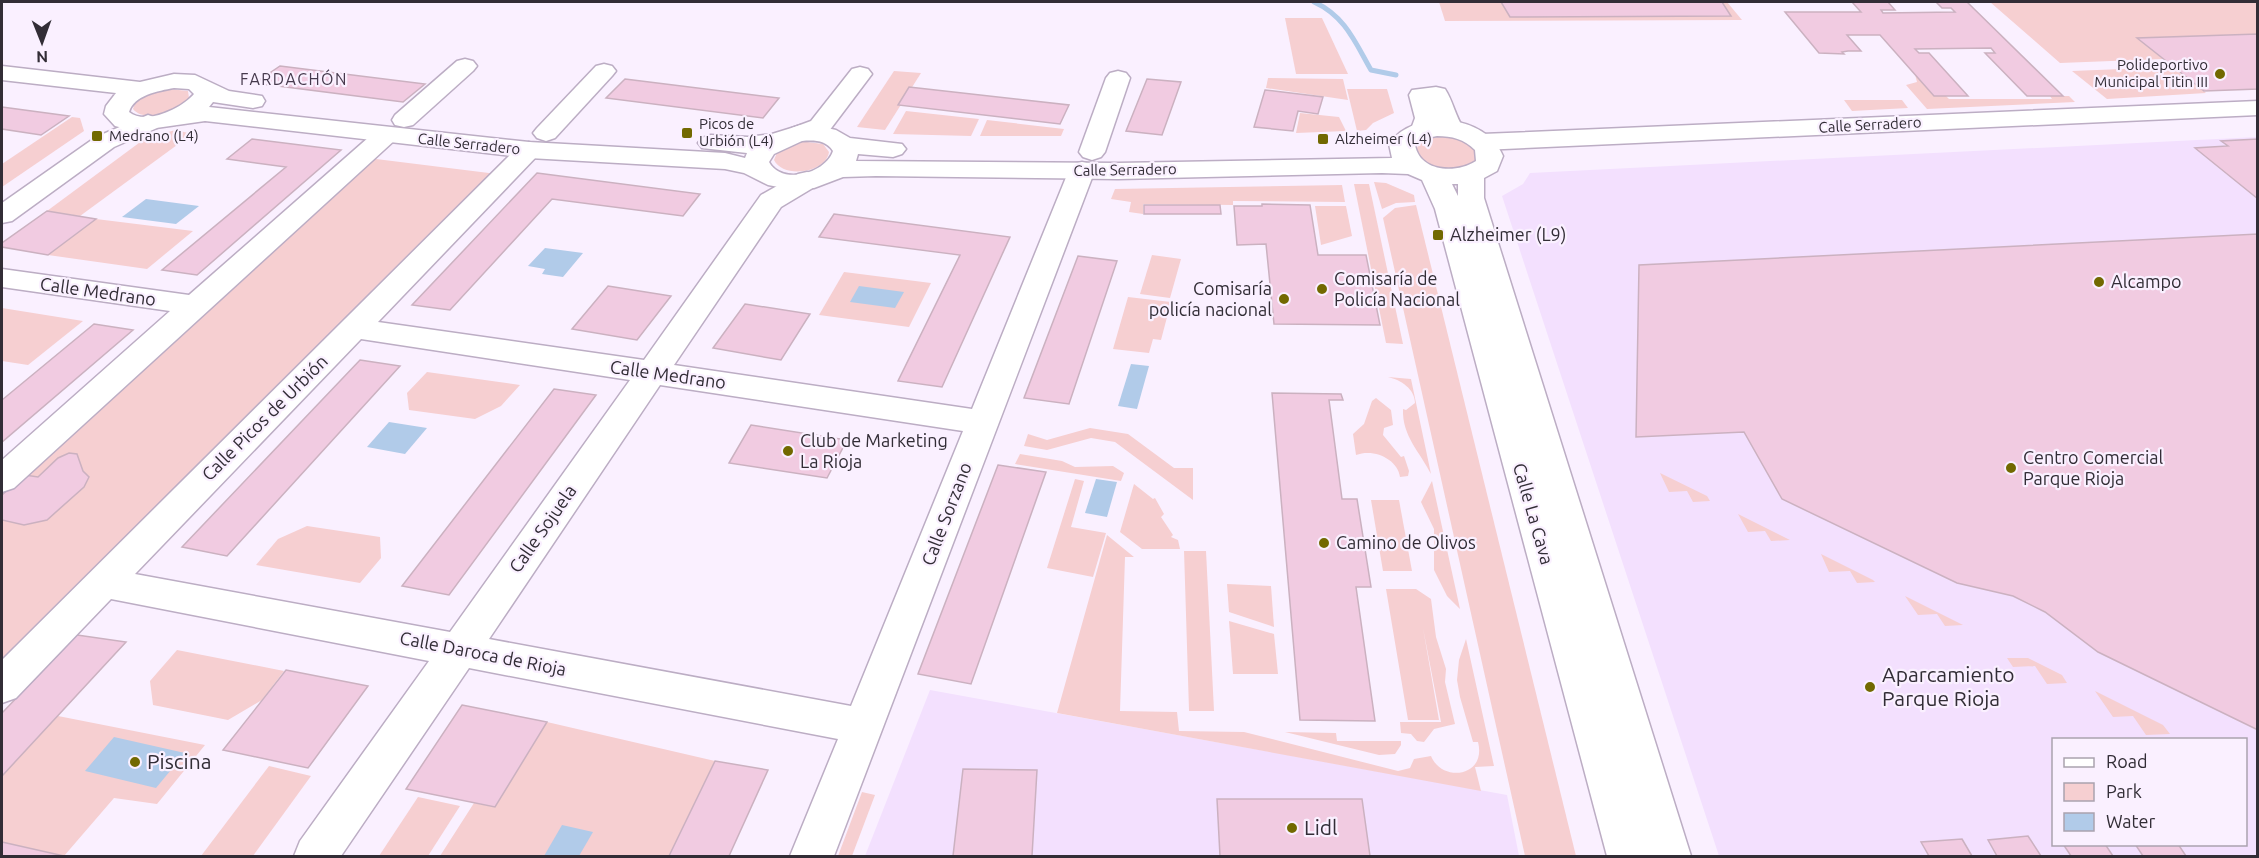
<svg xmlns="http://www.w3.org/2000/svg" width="2259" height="858" font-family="Ubuntu,sans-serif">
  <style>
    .built { fill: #f3e0fe; fill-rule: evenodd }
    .green { fill: #f6cfd1 }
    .water { fill: #b1cbe9 }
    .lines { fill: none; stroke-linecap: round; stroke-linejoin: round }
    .stream { stroke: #b1cbe9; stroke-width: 5 }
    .building { fill: #f1cbe1; stroke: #cbb1c0; stroke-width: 1.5 }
    .minor-casing { stroke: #bcadc4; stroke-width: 3 }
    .major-casing { stroke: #bcadc4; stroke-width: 3 }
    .minor { fill: #fff; fill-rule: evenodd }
    .major { fill: #fff; fill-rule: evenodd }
    .poi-dot { fill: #726900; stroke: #faf0ff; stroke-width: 2 }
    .labels { text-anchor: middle; stroke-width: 4.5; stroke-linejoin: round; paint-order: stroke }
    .far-poi-label { font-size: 15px; fill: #322d36; stroke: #faf0ff; text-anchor: start }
    .far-street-label { font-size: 15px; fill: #322d36; stroke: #faf0ff }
    .far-neighbourhood-label { font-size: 16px; letter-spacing: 1.5px; fill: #463a4d; stroke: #faf0ff }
    .poi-label { font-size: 18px; fill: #322d36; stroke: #faf0ff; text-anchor: start }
    .street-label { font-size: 18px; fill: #322d36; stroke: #faf0ff }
    .near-poi-label { font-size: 21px; fill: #322d36; stroke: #faf0ff; text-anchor: start }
  </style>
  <rect width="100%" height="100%" fill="#faf0ff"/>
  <g class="built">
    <path d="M2257 137V856H1719L1502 196 1523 184 1530 173ZM2054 740H2246V844H2054Z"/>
    <path d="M930 690 1507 795 1519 856H865Z"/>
  </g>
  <g class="green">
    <path d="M1439 2H1727L1742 20 1445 21Z"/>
    <path d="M1990 2H2257V34L2138 38 2163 59 2060 63Z"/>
    <path d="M1285 18H1322L1348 74H1296Z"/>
    <path d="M2172 67 2206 93 2107 99 2072 71Z"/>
    <path d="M894 71 921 73 885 130 857 127Z"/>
    <path d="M1915 74 1934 96H1946L1949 99H2052L2050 96H2069L2075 102 1927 109 1906 85 1917 82Z"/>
    <path d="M1268 78 1343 79 1348 100 1266 88Z"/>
    <path d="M169 89 188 91 189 98C179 111 145 124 133 109 138 94 155 92 169 89Z"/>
    <path d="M1347 89H1387L1394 113 1373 123 1366 130 1357 131Z"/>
    <path d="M1844 100H1902L1908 108 1852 111Z"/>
    <path d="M906 111 979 119 971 136 893 134Z"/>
    <path d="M1300 113 1339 117 1346 131 1296 133Z"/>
    <path d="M72 117 80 118 84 131 2 187V164Z"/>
    <path d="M987 120 1064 129 1061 136H980Z"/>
    <path d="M176 130 192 134 80 216 47 211 147 137Z"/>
    <path d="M1443 135 1462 139 1475 149 1476 160C1460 175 1427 171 1416 152L1419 142 1433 136Z"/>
    <path d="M799 141 823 144 829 152C826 173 783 179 774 160L778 150Z"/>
    <path d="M368 158 497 174 2 678V484Z"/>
    <path d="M1374 182 1386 183 1414 195 1415 202 1396 203 1382 209Z"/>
    <path d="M1354 184H1369L1403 344 1386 343Z"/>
    <path d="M1342 185 1345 202 1233 201V205L1143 204V214L1129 212 1131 202 1111 199 1115 189Z"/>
    <path d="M1416 205 1576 856H1525L1383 218 1395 208Z"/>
    <path d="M1315 206H1346L1352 236 1321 245Z"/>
    <path d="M96 219 193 231 147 269 48 255Z"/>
    <path d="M1152 255 1181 259 1170 298 1140 294Z"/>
    <path d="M844 272 931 283 909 327 819 315Z"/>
    <path d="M1128 297 1171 302 1161 340 1153 339 1149 353 1113 349Z"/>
    <path d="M2 308 83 321 28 365 2 361Z"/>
    <path d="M427 372 520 385 501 406 475 419 409 410 407 393Z"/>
    <path d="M1388 377 1411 379 1431 474C1420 452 1402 436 1403 409L1406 410 1415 403C1415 389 1401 380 1388 377Z"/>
    <path d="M1376 398 1391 410 1393 425 1384 428 1383 435 1401 457 1404 456 1409 471 1408 476 1400 477C1398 460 1375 448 1356 455L1353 434 1364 424 1372 401Z"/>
    <path d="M1090 428 1128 434 1174 468H1193V500L1115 442 1091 438 1047 450 1024 446 1028 434 1047 440Z"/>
    <path d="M1020 454 1062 461 1075 467 1113 466 1124 473 1121 481 1015 464Z"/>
    <path d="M1660 473 1707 496 1710 501 1693 502 1687 491 1669 492Z"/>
    <path d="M1075 479 1084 481 1071 527 1106 533 1093 577 1047 568Z"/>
    <path d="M1432 481 1460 609 1447 596 1434 570V529L1421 502Z"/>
    <path d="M1134 484 1153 499 1155 498 1164 514 1161 517 1173 535 1171 537 1178 540 1180 549H1142L1120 532Z"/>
    <path d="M1371 500H1399L1412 571H1383Z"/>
    <path d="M1738 514 1790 540 1771 541 1765 531 1748 532Z"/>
    <path d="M307 526 380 537 381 558 360 583 256 565 278 539Z"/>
    <path d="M1107 535 1134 557H1125L1120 711 1177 712 1179 731 1244 732 1398 771 1410 768 1414 759 1431 756C1442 783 1487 777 1478 742H1473L1460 697 1457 680 1459 660 1466 639 1494 766 1475 767 1481 791 1057 713Z"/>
    <path d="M1184 551H1206L1214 711H1189Z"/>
    <path d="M1821 554 1873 580 1875 582 1857 583 1850 571 1829 572Z"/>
    <path d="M1227 584 1271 586 1274 627 1229 612Z"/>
    <path d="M1386 589H1416L1431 599 1436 637 1446 669 1445 682 1455 724 1434 729 1424 742 1417 741 1411 734 1401 733 1400 722H1441L1423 628 1439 720H1408Z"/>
    <path d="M1905 596 1963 625 1945 626 1937 614 1918 615Z"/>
    <path d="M1229 621 1274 634 1278 674H1233Z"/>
    <path d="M177 650 284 671 262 700 228 720 153 705 150 681Z"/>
    <path d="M2007 658H2028L2062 675 2067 683 2047 684 2035 666 2013 667Z"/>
    <path d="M2095 691 2163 725 2170 734 2146 735 2133 716 2113 717Z"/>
    <path d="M58 716 205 745 157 804 114 798 64 856 2 842V776Z"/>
    <path d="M547 722 715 761 669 856H440L474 803 495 807Z"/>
    <path d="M1285 732 1336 733 1337 741H1401V745L1395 754 1379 755Z"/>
    <path d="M269 766 311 776 253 856H201Z"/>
    <path d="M862 792 875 795 852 856H838Z"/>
    <path d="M418 797 460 806 428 856H379Z"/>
  </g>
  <g class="water">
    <path d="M146 199 199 206 176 224 122 217Z"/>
    <path d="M545 248 583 253 563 277 542 274 545 269 528 266Z"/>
    <path d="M859 286 904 292 895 308 850 302Z"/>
    <path d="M1131 364 1149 366 1137 409 1118 406Z"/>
    <path d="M389 422 427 428 405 454 367 447Z"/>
    <path d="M1096 479 1117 482 1107 517 1085 513Z"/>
    <path d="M114 737 185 753 156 788 85 771Z"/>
    <path d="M562 825 593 832 579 856H544Z"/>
  </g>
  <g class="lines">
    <path class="stream" d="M1314 2C1345 16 1355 42 1371 70L1396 75"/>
  </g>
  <g class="building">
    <path d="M1501 2H1722L1731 16 1510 17Z"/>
    <path d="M1852 2H1888L1895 10H1881L1883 13 1955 12 1951 8H1942L1936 2H1967L2063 96H2027L1985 53H1995L1991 48 1915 49 1919 53H1929L1968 96H1934L1880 35H1847L1861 51H1848L1842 52 1844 54 1819 53 1785 12H1861Z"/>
    <path d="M2258 34V89L2204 91 2137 38Z"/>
    <path d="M280 66 425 84 403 102 255 83Z"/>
    <path d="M625 79 779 98 763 118 606 98Z"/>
    <path d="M1147 79 1181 82 1162 135 1126 131Z"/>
    <path d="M909 87 1069 105 1060 124 898 105Z"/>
    <path d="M1265 90 1323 97 1318 114 1298 111 1293 131 1254 127Z"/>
    <path d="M2 107 69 116 41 135 2 129Z"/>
    <path d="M252 139 341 150 197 275 162 270 286 167 227 159Z"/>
    <path d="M2258 139V199L2195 148 2228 146 2221 141Z"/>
    <path d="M537 173 700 194 683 216 552 199 450 310 412 305Z"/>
    <path d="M1262 204 1310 205 1318 255H1366L1380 325 1274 324 1266 244 1237 245 1234 206H1262Z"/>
    <path d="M1144 205H1220L1221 214H1144Z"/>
    <path d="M47 211 96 219 48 255 2 247V243Z"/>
    <path d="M834 214 1010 237 942 387 898 381 960 255 819 237Z"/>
    <path d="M2258 234V730L2098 652 2045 612 2013 596 1957 583 1782 499 1744 432 1636 437 1639 265Z"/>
    <path d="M1078 256 1117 261 1069 404 1024 398Z"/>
    <path d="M608 286 671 296 637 340 572 329Z"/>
    <path d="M745 304 810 314 781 360 713 348Z"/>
    <path d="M94 324 133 330 2 442V400Z"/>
    <path d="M360 360 400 366 227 556 182 547Z"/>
    <path d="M554 389 596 395 449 595 402 586Z"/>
    <path d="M1272 393 1341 394 1343 400H1329L1342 499H1357L1371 587H1356L1375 721 1300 720Z"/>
    <path d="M751 425 847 440 827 478 729 463Z"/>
    <path d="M69 453 77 454 83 471 89 477 84 487 47 520 24 525 2 520V495L25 475 38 477 58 458Z"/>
    <path d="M998 465 1046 472 971 684 918 674Z"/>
    <path d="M77 635 126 642 2 776V713Z"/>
    <path d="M286 670 368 686 308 768 223 750Z"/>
    <path d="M462 705 547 722 495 807 406 789Z"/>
    <path d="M715 761 768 770 729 856H669Z"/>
    <path d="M963 769 1037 770 1032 856H953Z"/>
    <path d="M1217 799H1362L1370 856H1220Z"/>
    <path d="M2028 836 2041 856H1997L1988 840Z"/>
    <path d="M1962 839 1972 856H1929L1921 842Z"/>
    <path d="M2 842 64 856H65H2Z"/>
    <path d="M2063 844H2105L2113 856H2071Z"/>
    <path d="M2135 844H2178L2186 856H2143Z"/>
  </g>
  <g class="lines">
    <g class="minor-casing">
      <g id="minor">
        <path d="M465 59 473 61 477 66 473 71 413 125 404 127 395 125 392 120 395 115 457 61Z"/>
        <path d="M604 64 612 66 616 71 612 76 555 138 546 141 537 138 533 133 537 128 596 66Z"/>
        <path d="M860 67 868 69 872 74 829 131 801 141 792 138 788 133 792 128 811 121 852 69Z"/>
        <path d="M1118 71 1126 73 1130 78 1105 152 1101 157 1092 160 1083 157 1079 152 1106 78 1110 73Z"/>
        <path d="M1436 87 1445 89C1453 101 1455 116 1464 129L1460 134C1450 137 1444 136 1437 129L1433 134 1424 137 1415 134 1411 129 1415 118 1409 95 1412 90Z"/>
        <path d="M2258 101V115L1482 150 1473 147 1469 142 1473 137 1482 134Z"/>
        <path d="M148 115 157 118 161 123 157 128 114 147 12 221 2 223V203L96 137Z"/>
        <path d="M386 127 395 130 399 135 395 140 14 488 2 492V460L170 311 2 287V269L189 295 377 130Z"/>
        <path d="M529 142 538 145 542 150 538 155 378 322 644 360 761 195 798 174 807 172 816 174 820 180 816 186 781 207 674 365 972 409 1069 170 1073 164 1082 162 1091 164 1095 170 834 856H790L838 739 469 668 341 856H294L300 841 429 661 111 599 16 698 2 703V660L520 145ZM361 339 630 380 450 632 135 574ZM660 385 963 431 851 706 489 639Z"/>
      </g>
    </g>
    <g class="major-casing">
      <path id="major" d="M2 66 140 82 174 74 195 75 229 91 262 96 265 101 262 106 253 108 213 102 209 107 529 142 725 153 745 158 747 153 702 148 698 143 702 138 711 135 748 137 772 134 801 125H814L836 130 850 138 902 144 906 149 902 154 893 157 858 154 856 161 1118 163 1392 158 1389 144C1414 108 1486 114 1503 156L1497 171 1484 178V198L1691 856H1607L1435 209 1422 180 1408 174 1382 173 1118 179 876 176 843 177 814 188 789 189 768 185 744 173 725 169 529 158 205 121 135 131 115 126 104 114 106 106 116 93 2 80ZM174 88 189 89 194 94C182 108 146 126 129 112 134 95 158 91 174 88ZM1437 136C1452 136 1464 139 1475 150L1476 161C1456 174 1420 172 1415 145L1422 139ZM802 141C814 140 826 140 833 151 826 173 782 186 769 162L774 154ZM1452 184H1458V196Z"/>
    </g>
    <use href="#minor" class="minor"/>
    <use href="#major" class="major"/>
  </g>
  <g class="poi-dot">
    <circle cx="2220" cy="74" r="6"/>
    <rect x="681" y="127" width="12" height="12" rx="3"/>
    <rect x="91" y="130" width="12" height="12" rx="3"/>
    <rect x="1317" y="133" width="12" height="12" rx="3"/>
    <rect x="1432" y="229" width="12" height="12" rx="3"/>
    <circle cx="2099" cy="282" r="6"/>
    <circle cx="1322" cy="289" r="6"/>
    <circle cx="1284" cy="299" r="6"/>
    <circle cx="788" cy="451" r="6"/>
    <circle cx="2011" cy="468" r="6"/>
    <circle cx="1324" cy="543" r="6"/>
    <circle cx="1870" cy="687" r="6"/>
    <circle cx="135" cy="762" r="6"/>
    <circle cx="1292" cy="828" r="6"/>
  </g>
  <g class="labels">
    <g class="far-poi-label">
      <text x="2208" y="70" text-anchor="end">Polideportivo<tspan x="2208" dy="17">Municipal Titin III</tspan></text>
      <text x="699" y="129">Picos de<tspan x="699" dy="17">Urbión (L4)</tspan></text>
      <text x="109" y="141">Medrano (L4)</text>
      <text x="1335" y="144">Alzheimer (L4)</text>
    </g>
    <g class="far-street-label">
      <text transform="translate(1870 125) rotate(-3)" y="5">Calle Serradero</text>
      <text transform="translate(469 144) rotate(6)" y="5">Calle Serradero</text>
      <text transform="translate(1125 170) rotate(-1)" y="5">Calle Serradero</text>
    </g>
    <g class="far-neighbourhood-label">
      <text x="294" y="85">FARDACHÓN</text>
    </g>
    <g class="poi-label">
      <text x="1450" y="241">Alzheimer (L9)</text>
      <text x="1334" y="285">Comisaría de<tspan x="1334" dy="21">Policía Nacional</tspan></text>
      <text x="2111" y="288">Alcampo</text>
      <text x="1272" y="295" text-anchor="end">Comisaría<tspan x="1272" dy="21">policía nacional</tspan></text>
      <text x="800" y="447">Club de Marketing<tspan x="800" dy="21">La Rioja</tspan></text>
      <text x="2023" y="464">Centro Comercial<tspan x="2023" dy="21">Parque Rioja</tspan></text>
      <text x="1336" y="549">Camino de Olivos</text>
    </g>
    <g class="street-label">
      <text transform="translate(98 292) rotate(8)" y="6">Calle Medrano</text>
      <text transform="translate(668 375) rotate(8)" y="6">Calle Medrano</text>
      <text transform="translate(265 418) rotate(-45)" y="6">Calle Picos de Urbión</text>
      <text transform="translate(947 514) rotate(-69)" y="6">Calle Sorzano</text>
      <text transform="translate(1533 514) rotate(74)" y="6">Calle La Cava</text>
      <text transform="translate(543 529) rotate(-55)" y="6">Calle Sojuela</text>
      <text transform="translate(483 654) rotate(11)" y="6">Calle Daroca de Rioja</text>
    </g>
    <g class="near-poi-label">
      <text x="1882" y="682">Aparcamiento<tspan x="1882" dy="24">Parque Rioja</tspan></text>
      <text x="147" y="769">Piscina</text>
      <text x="1304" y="835">Lidl</text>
    </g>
  </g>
  <rect width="2259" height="858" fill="none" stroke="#322d36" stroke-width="6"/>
  <rect x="2052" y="738" width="195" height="108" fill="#faf0ff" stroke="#aaa2af" stroke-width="1.5"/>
  <rect x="2064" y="758" width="30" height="9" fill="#ffffff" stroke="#aaa2af" stroke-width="1.5"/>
  <text x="2106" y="768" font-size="18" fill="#322d36">Road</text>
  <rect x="2064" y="783" width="30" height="18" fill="#f6cfd1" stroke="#aaa2af" stroke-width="1.5"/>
  <text x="2106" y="798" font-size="18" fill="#322d36">Park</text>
  <rect x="2064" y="813" width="30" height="18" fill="#b1cbe9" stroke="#aaa2af" stroke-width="1.5"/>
  <text x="2106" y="828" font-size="18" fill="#322d36">Water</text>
  <g transform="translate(42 42) rotate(179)" stroke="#faf0ff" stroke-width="4.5" paint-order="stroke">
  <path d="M0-4.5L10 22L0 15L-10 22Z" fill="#322d36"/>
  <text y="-9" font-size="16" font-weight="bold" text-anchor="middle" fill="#322d36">N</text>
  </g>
</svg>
